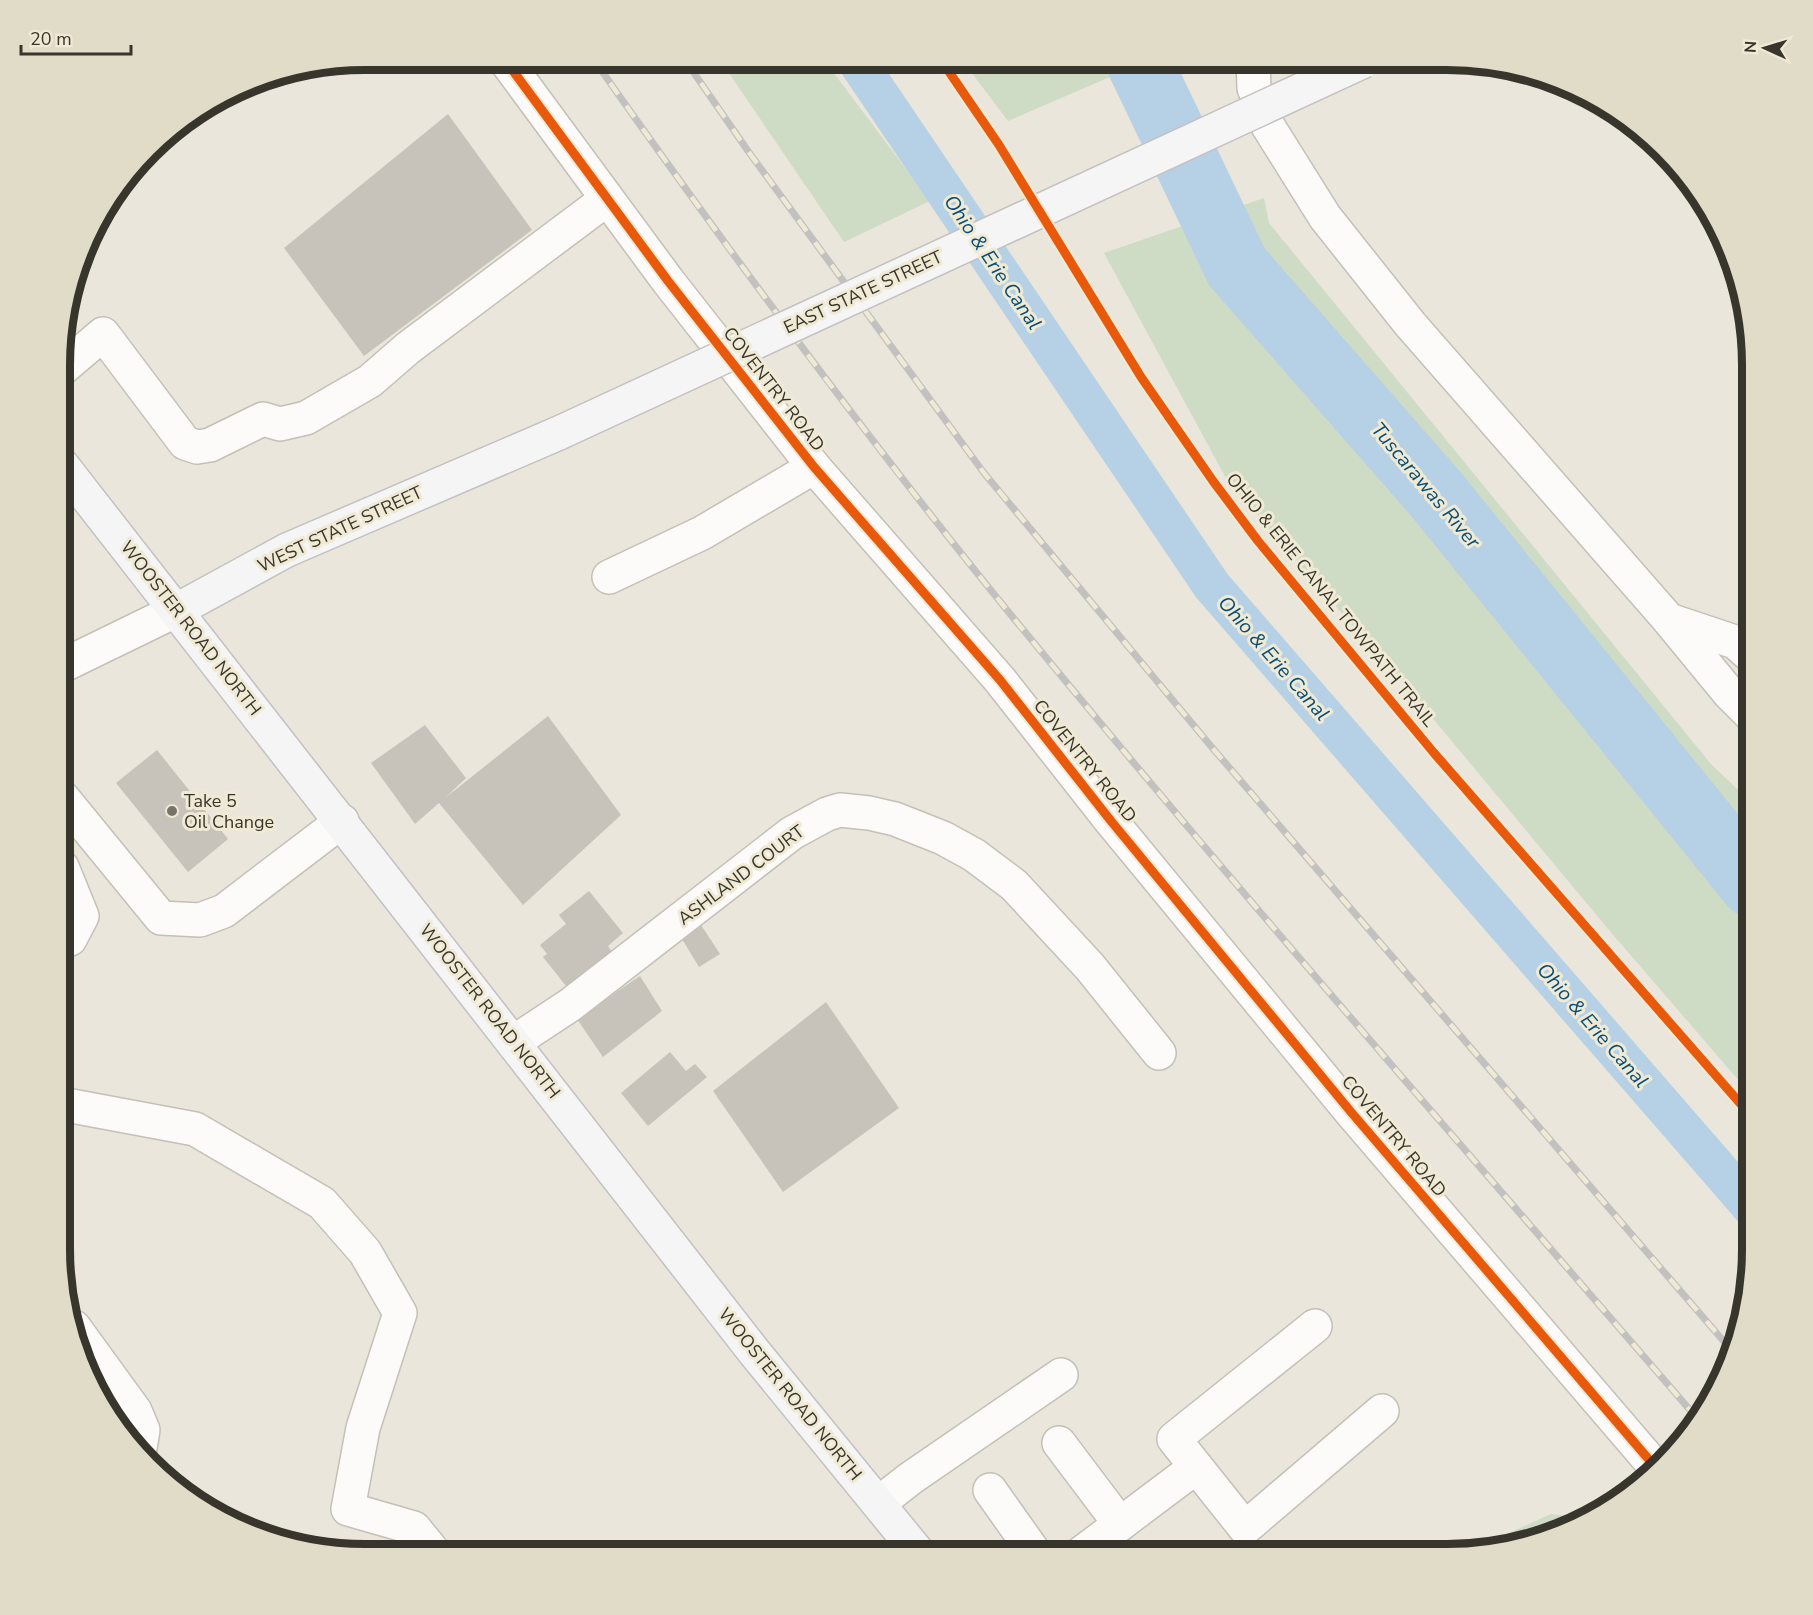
<svg xmlns="http://www.w3.org/2000/svg" width="1813" height="1615" font-family="'Nunito Sans',sans-serif">
  <style>
    .green { fill: #cedbc5 }
    .lines { fill: none; stroke-linecap: round; stroke-linejoin: round }
    .canal { stroke: #b6d1e5; stroke-width: 39 }
    .river { stroke: #b6d1e5; stroke-width: 66 }
    .building { fill: #c7c3bb }
    .minor-casing { stroke: #c4c0b7; stroke-width: 36 }
    .major-casing { stroke: #c3c1c1; stroke-width: 36 }
    .minor { stroke: #fcfbfa; stroke-width: 33 }
    .major { stroke: #f6f5f6; stroke-width: 33 }
    .rail-casing { stroke: #c2c1bf; stroke-width: 7 }
    .rail { stroke: #f0ead5; stroke-width: 4.5; stroke-dasharray: 14; stroke-linecap: butt }
    .major-bridge-casing { stroke: #c3c1c1; stroke-width: 36; stroke-linecap: butt }
    .major-bridge { stroke: #f6f5f6; stroke-width: 33 }
    .cycleway-casing { stroke: #f0ead5; stroke-width: 13 }
    .cycleway { stroke: #e8590c; stroke-width: 9 }
    .poi-dot { fill: #767369; stroke: #f0ead5; stroke-width: 2 }
    .labels { text-anchor: middle; stroke-width: 6; stroke-linejoin: round; paint-order: stroke }
    .street-label { font-size: 18px; fill: #37352c; stroke: #f0ead5 }
    .poi-label { font-size: 18px; fill: #37352c; stroke: #f0ead5; text-anchor: start }
    .water-label { font-size: 20px; font-style: italic; fill: #084d77; stroke: #f0ead5 }
    .rim { fill: none; stroke: #37352c; stroke-width: 8 }
  </style>
  <rect width="100%" height="100%" fill="#eae6db"/>
  <g class="green">
    <path d="M720 60H824L930 201 844 242Z"/>
    <path d="M962 60H1149L1008 121Z"/>
    <path d="M1264 198 1269 223 1711 764 1753 804V1097L1609 930 1440 727 1227 480 1104 253Z"/>
    <path d="M1551 1514 1585 1519 1564 1532 1463 1554Z"/>
  </g>
  <g class="lines">
    <path class="canal" d="M856 60 1212 586 1753 1209"/>
    <path class="river" d="M1138 60 1237 267 1435 493 1753 885"/>
  </g>
  <g class="building">
    <path d="M448 114 532 230 364 356 284 248Z"/>
    <path d="M548 716 621 815 523 905 439 803 415 824 371 763 425 725 466 778 445 798Z"/>
    <path d="M157 750 228 839 188 872 116 783Z"/>
    <path d="M589 891 623 933 608 946 614 955 570 991 543 957 547 954 540 945 566 924 559 915Z"/>
    <path d="M701 925 720 954 699 967 682 939Z"/>
    <path d="M640 976 662 1011 603 1057 577 1019Z"/>
    <path d="M826 1002 899 1108 783 1192 713 1091Z"/>
    <path d="M670 1052 686 1071 695 1064 707 1077 648 1126 621 1093Z"/>
  </g>
  <g class="lines">
    <g class="minor-casing">
      <g id="minor">
        <path d="M505 60 668 281 814 467 1000 680 1111 821 1351 1112 1657 1469"/>
        <path d="M1253 61 1254 88 1268 126 1325 217 1410 324 1669 620 1729 693 1753 717"/>
        <path d="M63 368 103 334 185 443 197 447 210 445 263 419 280 424 306 418 370 381 408 348 607 199"/>
        <path d="M609 577 702 533 814 467"/>
        <path d="M1669 620 1735 642 1753 658"/>
        <path d="M62 666 177 610"/>
        <path d="M62 797 161 918 200 920 224 911 342 821"/>
        <path d="M61 943 70 939 82 916 62 867"/>
        <path d="M514 1042 570 1005 792 833 827 814 840 810 869 813 895 819 943 838 974 855 1014 885 1090 967 1159 1053"/>
        <path d="M61 1104 195 1129 322 1203 365 1252 400 1313 363 1428 348 1509 414 1528 436 1555"/>
        <path d="M1315 1326 1174 1439 1245 1528 1382 1411"/>
        <path d="M74 1327 135 1411 143 1430 139 1454"/>
        <path d="M1059 1443 1120 1524"/>
        <path d="M990 1490 1036 1555"/>
        <path d="M879 1503 911 1478 1061 1375"/>
        <path d="M1079 1555 1196 1467"/>
      </g>
    </g>
    <g class="major-casing">
      <g id="major">
        <path d="M62 465 755 1353 920 1555"/>
        <path d="M177 610 287 550 559 433"/>
      </g>
    </g>
    <use href="#minor" class="minor"/>
    <use href="#major" class="major"/>
    <g class="rail-casing">
      <g id="rail">
        <path d="M594 60C727 249 865 436 1011 615 1234 887 1467 1151 1696 1417"/>
        <path d="M685 60 748 151 984 473 1215 751 1733 1352"/>
      </g>
    </g>
    <use href="#rail" class="rail"/>
    <g class="major-bridge-casing">
      <path id="major-bridge" d="M559 433 1364 61"/>
    </g>
    <use href="#major-bridge" class="major-bridge"/>
    <g class="cycleway-casing">
      <g id="cycleway">
        <path d="M505 60 668 281 814 467 1000 680 1111 821 1351 1112 1657 1469"/>
        <path d="M941 60 999 145 1141 377 1213 481 1258 541 1434 753 1753 1118"/>
      </g>
    </g>
    <use href="#cycleway" class="cycleway"/>
  </g>
  <circle class="poi-dot" cx="172" cy="811" r="6"/>
  <g class="labels">
    <g class="street-label">
      <text transform="translate(863 292) rotate(-25)" y="6">EAST STATE STREET</text>
      <text transform="translate(774 389) rotate(52)" y="6">COVENTRY ROAD</text>
      <text transform="translate(340 529) rotate(-25)" y="6">WEST STATE STREET</text>
      <text transform="translate(1331 600) rotate(51)" y="6">OHIO &amp; ERIE CANAL TOWPATH TRAIL</text>
      <text transform="translate(191 628) rotate(52)" y="6">WOOSTER ROAD NORTH</text>
      <text transform="translate(1085 761) rotate(51)" y="6">COVENTRY ROAD</text>
      <text transform="translate(741 875) rotate(-37)" y="6">ASHLAND COURT</text>
      <text transform="translate(490 1011) rotate(52)" y="6">WOOSTER ROAD NORTH</text>
      <text transform="translate(1394 1136) rotate(50)" y="6">COVENTRY ROAD</text>
      <text transform="translate(790 1394) rotate(51)" y="6">WOOSTER ROAD NORTH</text>
    </g>
    <g class="poi-label">
      <text x="184" y="807">Take 5<tspan x="184" dy="21">Oil Change</tspan></text>
    </g>
    <g class="water-label">
      <text transform="translate(993 262) rotate(56)" y="7">Ohio &amp; Erie Canal</text>
      <text transform="translate(1426 485) rotate(50)" y="7">Tuscarawas River</text>
      <text transform="translate(1274 658) rotate(49)" y="7">Ohio &amp; Erie Canal</text>
      <text transform="translate(1593 1025) rotate(49)" y="7">Ohio &amp; Erie Canal</text>
    </g>
  </g>
  <path d="M0 0H1813V1615H0ZM365 70H1447A295 295 0 0 1 1742 365V1249A295 295 0 0 1 1447 1544H365A295 295 0 0 1 70 1249V365A295 295 0 0 1 365 70Z" fill="#e1dcc7" fill-rule="evenodd"/>
  <path class="rim" d="M365 70H1447A295 295 0 0 1 1742 365V1249A295 295 0 0 1 1447 1544H365A295 295 0 0 1 70 1249V365A295 295 0 0 1 365 70Z"/>
  <g transform="translate(1765 48) rotate(274)" stroke="#f0ead5" stroke-width="4.5" paint-order="stroke">
  <path d="M0-4.5L10 22L0 15L-10 22Z" fill="#37352c"/>
  <text y="-9" font-size="16" font-weight="bold" text-anchor="middle" fill="#37352c">N</text>
  </g>
  <path d="M21 45v9h110v-9" fill="none" stroke="#37352c" stroke-width="3"/>
  <text x="30" y="45" font-size="18" fill="#37352c" stroke="#f0ead5" stroke-width="4.5" paint-order="stroke">20 m</text>
</svg>
